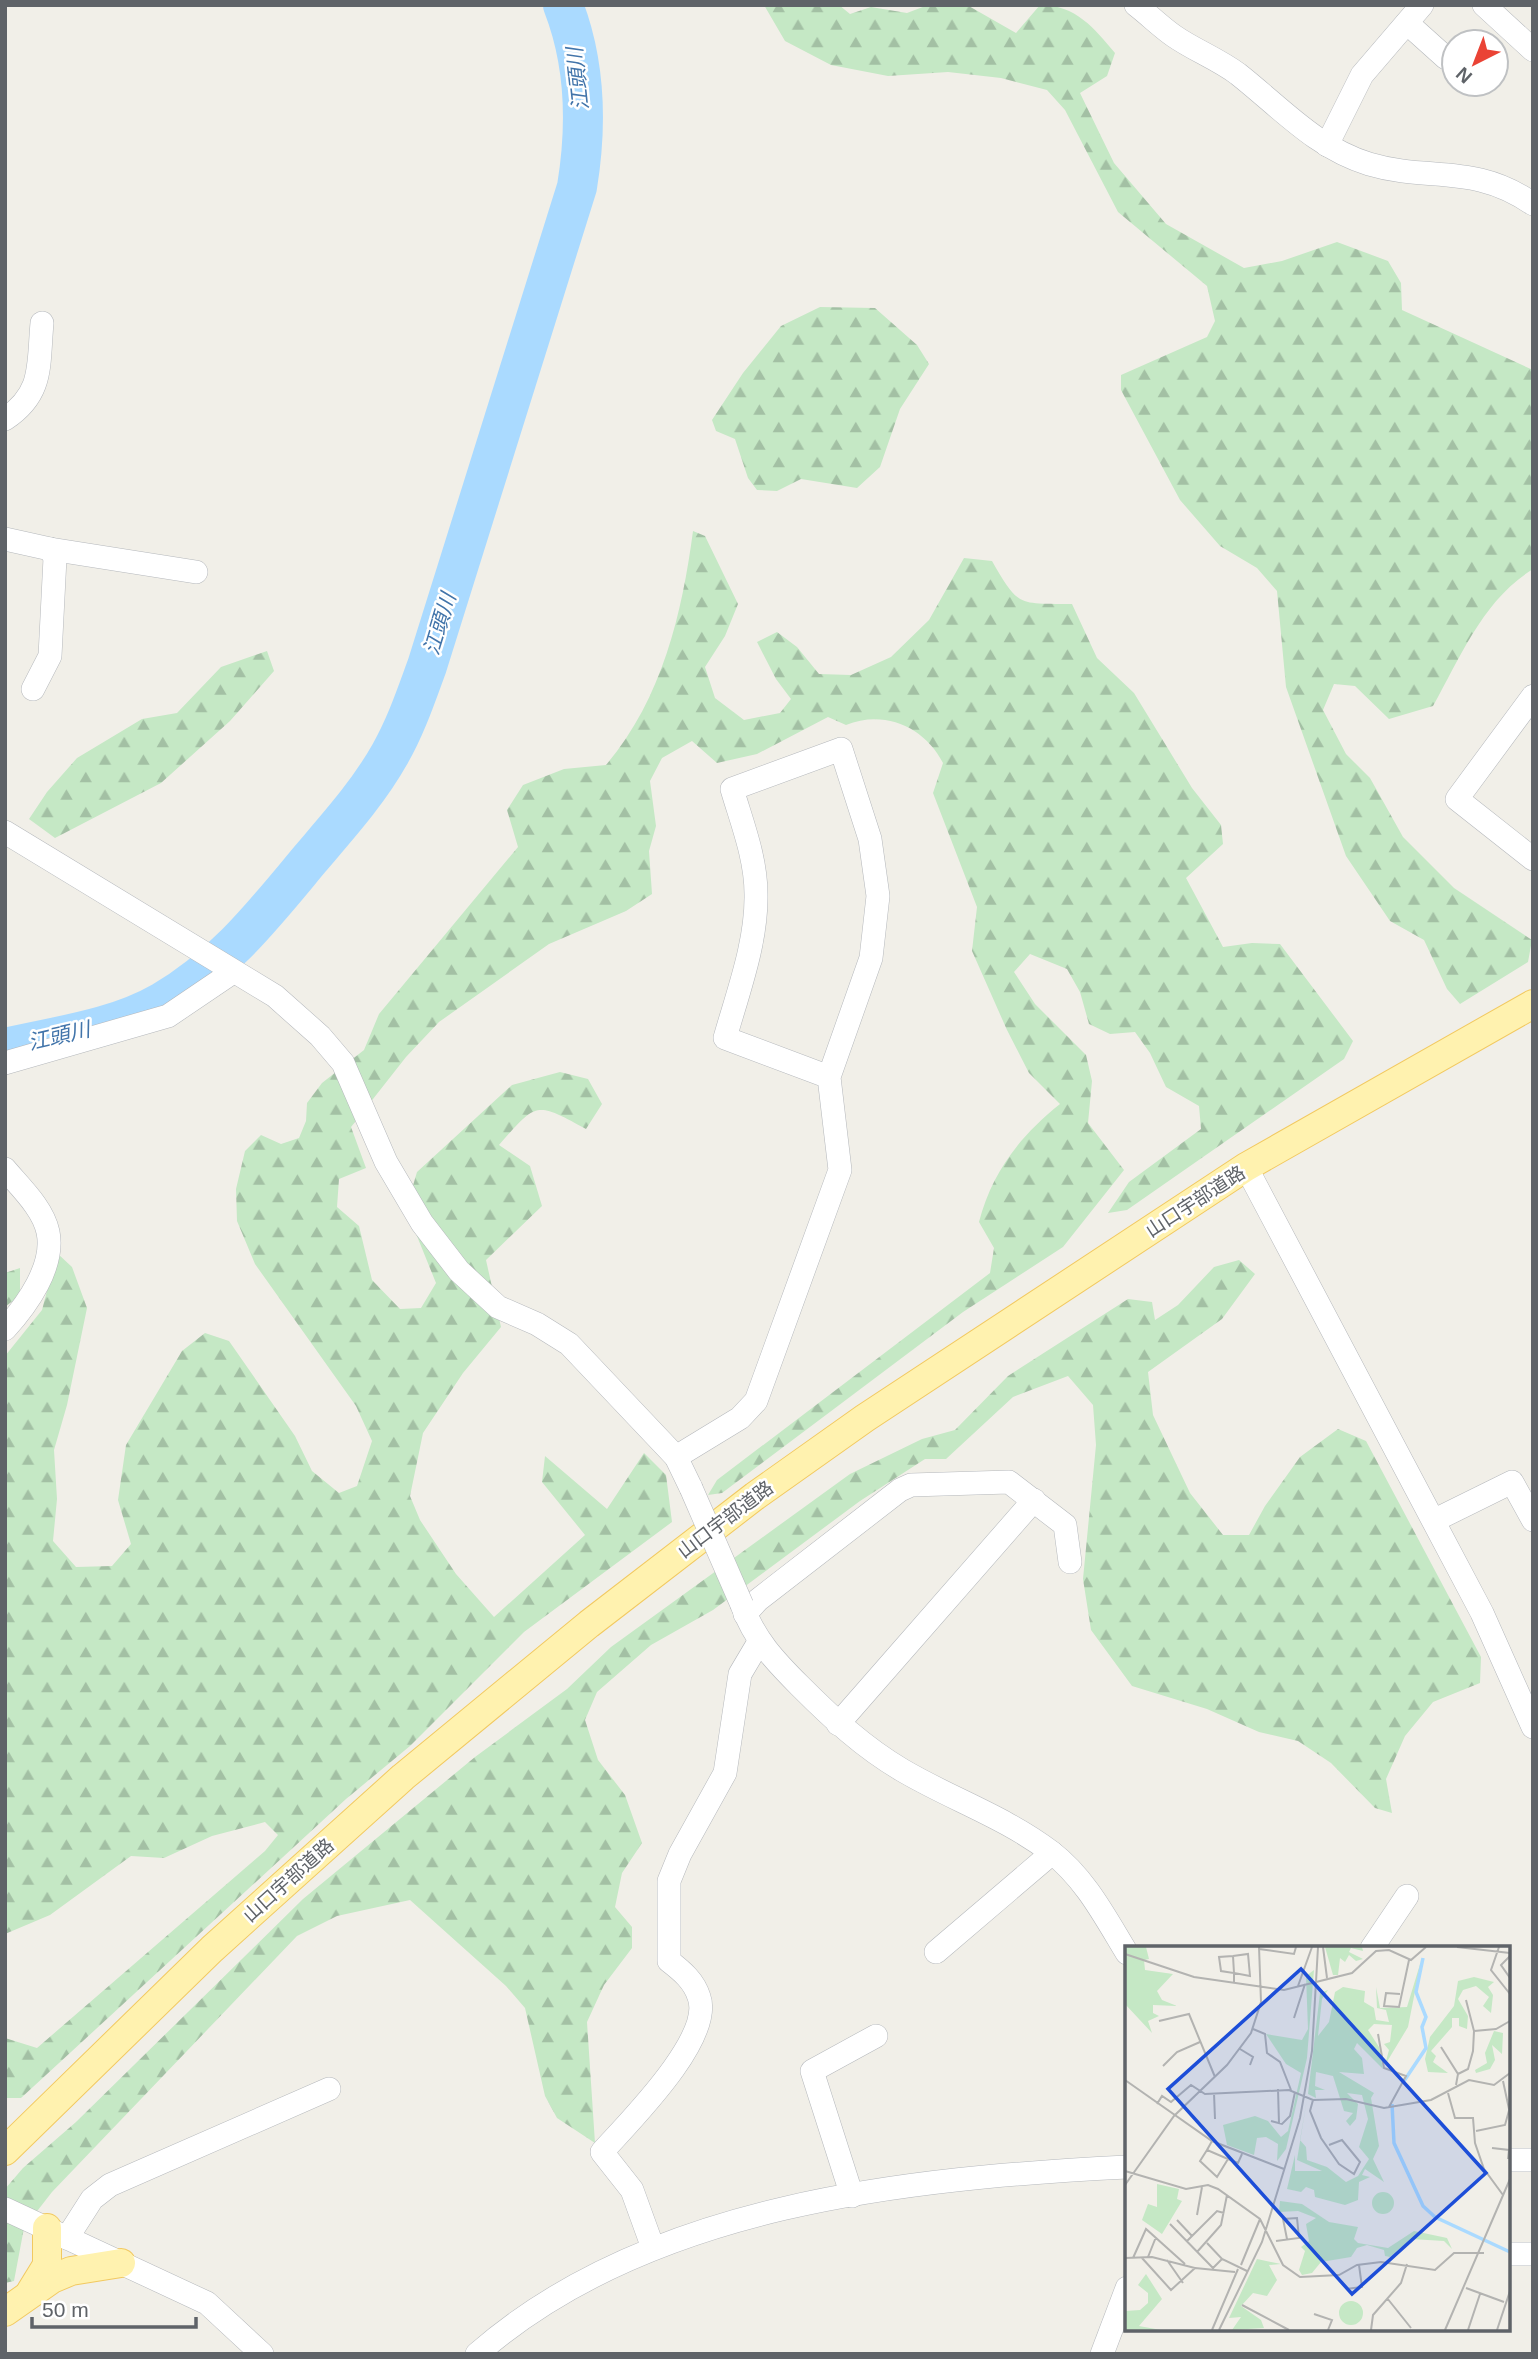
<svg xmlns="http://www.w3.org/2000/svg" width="1538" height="2359" font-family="Helvetica,'Noto Sans JP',sans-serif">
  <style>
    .forest { fill: url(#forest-firs) }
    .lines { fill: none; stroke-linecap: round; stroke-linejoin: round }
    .river { stroke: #aadaff; stroke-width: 40 }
    .minor-casing { stroke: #b5b8bc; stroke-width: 24 }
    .major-casing { stroke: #f2c960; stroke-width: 30 }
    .minor { stroke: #fff; stroke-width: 23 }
    .major { stroke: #fff2af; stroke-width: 28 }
    .minor-bridge-casing { stroke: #b5b8bc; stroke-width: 24; stroke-linecap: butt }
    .minor-bridge { stroke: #fff; stroke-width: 23 }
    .labels { text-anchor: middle; stroke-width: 5; stroke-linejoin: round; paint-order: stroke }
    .street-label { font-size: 19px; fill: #5f6368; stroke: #fff }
    .water-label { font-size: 21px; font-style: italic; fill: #4174aa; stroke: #fff }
    .inset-river { fill: none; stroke: #aadaff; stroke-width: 3.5 }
    .inset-road { fill: none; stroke: #b3b3b1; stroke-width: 2 }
    .view { fill: #1d4ed8; fill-opacity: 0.15; stroke: #1d4ed8; stroke-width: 3.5 }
    .inset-edge { fill: none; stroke: #5f6368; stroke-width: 3.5 }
  </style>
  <defs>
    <pattern id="forest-firs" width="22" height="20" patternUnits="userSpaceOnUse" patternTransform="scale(1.75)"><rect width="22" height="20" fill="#c5e8c5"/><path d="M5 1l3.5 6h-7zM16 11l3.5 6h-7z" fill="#a3c0a4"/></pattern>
  </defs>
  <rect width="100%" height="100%" fill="#f1efe8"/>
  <g class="forest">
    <path d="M764 5H839L850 14 871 7 907 13 928 5H967L1016 33 1040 5C1076 5 1094 28 1115 53L1107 76 1080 93 1114 163 1166 224 1244 268 1282 261 1337 242 1388 261 1401 283 1402 310 1533 370V569C1483 600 1461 656 1433 706L1389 719 1355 686 1334 684 1323 710 1346 754 1370 778 1403 837 1454 888 1532 940 1528 962 1460 1004 1447 989 1424 940 1390 921 1346 856 1286 687 1277 591 1257 568 1220 546 1180 500 1121 390V375L1207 337 1215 321 1207 286 1118 212 1065 110 1047 90 1001 78 948 72 888 76 831 65 785 41Z"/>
    <path d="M820 307 875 308 917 345 929 364 900 409 880 467 857 488 801 479 777 491 757 490 748 478 735 439 716 431 712 420 743 373 781 326Z"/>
    <path d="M693 531 705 536 738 604 725 636 705 667 715 698 744 720 780 713 791 699 776 679 757 642 777 632 797 647 819 674 851 675 891 657 929 620 964 558 992 561C1019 608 1018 603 1072 604L1097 658 1134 693 1192 788 1221 825 1223 844 1186 878 1223 947 1252 943 1280 944 1353 1041 1344 1059 1127 1210 1108 1213 1129 1182 1201 1129 1199 1106 1166 1087 1150 1053 1135 1032 1110 1034 1089 1024 1080 992 1067 969 1030 954 1014 972 1035 1004 1086 1055 1092 1081 1088 1123 1124 1170 1063 1247 963 1312 722 1493 708 1495 717 1480 990 1273 994 1248 979 1222C992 1172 1020 1136 1060 1104L1029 1073 1007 1030 972 951 977 907 933 793 943 763C925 727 884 709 846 725L828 717 757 754 717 763 692 741 662 758 650 781 656 826 649 851 652 894 626 911 549 944 439 1022 406 1057 351 1127 366 1168 339 1179 337 1207 359 1226 372 1280 400 1309 421 1308 436 1283 406 1209 417 1172 512 1085 560 1072 588 1079 602 1104 586 1129C535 1101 537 1102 499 1145L530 1166 542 1206 486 1260 501 1327 463 1373 423 1433 410 1496 420 1520 456 1574 494 1617 585 1535 542 1482 545 1456 607 1509 644 1453 666 1475 672 1522 524 1632 410 1746 346 1799 21 2098H5V2038L37 2048 265 1851 278 1835 265 1822 212 1836 164 1858 131 1856 50 1915 5 1934V1356L42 1310 57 1253 72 1267 87 1308 67 1405 54 1450 57 1499 53 1541 76 1567 112 1566 131 1544 118 1500 126 1445 182 1351 205 1333 229 1341 295 1436 312 1471 339 1493 357 1486 372 1441 356 1406 255 1264 237 1221 236 1189 245 1151 261 1135 281 1144 299 1138 306 1121 307 1103 322 1083 364 1050 379 1014 518 847 507 810 523 785 564 769 606 765C662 699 682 614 693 531Z"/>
    <path d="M267 651 274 671 230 721 161 783 55 838 29 819 47 792 77 758 142 719 177 713 221 667Z"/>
    <path d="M1239 1260 1255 1274 1222 1319 1148 1372 1153 1415 1190 1493 1223 1535H1249L1265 1506 1300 1457 1338 1429 1366 1441 1481 1657 1480 1683 1433 1702 1405 1736 1386 1779 1392 1813 1375 1808 1331 1763 1298 1741 1259 1732 1207 1709 1132 1686 1091 1630 1083 1579 1096 1445 1093 1405 1068 1376 1013 1397 946 1459H925L860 1501 713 1610 651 1645 597 1692 585 1720 598 1760 625 1795 642 1843 622 1873 615 1907 632 1927V1948L604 1985 587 2022 595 2143 557 2118 545 2096 525 2008 506 1986 410 1900 337 1916 297 1936 52 2192 24 2228 14 2281 5 2283V2189L23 2168 76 2122 303 1899 475 1757 567 1689 611 1647 850 1474 922 1439 955 1430 1008 1376 1128 1299 1152 1302 1155 1320 1178 1305 1214 1267Z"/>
    <path d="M20 1268V1295L5 1307V1273Z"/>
  </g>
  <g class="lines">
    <path class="river" d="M5 1048C57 1036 115 1029 162 1002 224 966 265 913 310 859 339 825 368 793 390 754 406 726 416 696 427 666L577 187C587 126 586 64 563 5"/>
    <g class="minor-casing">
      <g id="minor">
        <path d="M1136 5C1149 15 1161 27 1174 36 1194 50 1218 59 1238 74 1280 107 1316 148 1369 164 1429 182 1474 163 1533 204"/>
        <path d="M1484 5 1533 50"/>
        <path d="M1407 23 1446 58"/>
        <path d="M1327 145 1362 75 1422 5"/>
        <path d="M5 419C44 393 38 365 42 323"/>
        <path d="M5 539 50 549 55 558 50 656 33 689"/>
        <path d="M50 549 196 572"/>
        <path d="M1533 696 1457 799 1533 859"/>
        <path d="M5 832 275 996 320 1036 343 1063 386 1162 422 1223 459 1271 498 1307 537 1324 569 1344 676 1457 691 1488"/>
        <path d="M5 1063 168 1016 233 972"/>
        <path d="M1246 1167 1482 1613 1533 1727"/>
        <path d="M5 1169C20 1187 43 1208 48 1232 55 1266 27 1305 5 1329"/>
        <path d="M676 1457 740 1418 756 1401 840 1170 829 1077 871 958 878 896 870 839 841 749 732 789C742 823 756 858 756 894 757 942 738 992 725 1038L829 1077"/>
        <path d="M1435 1520 1512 1482 1533 1520"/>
        <path d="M742 1605C754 1639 775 1661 800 1686 832 1718 863 1747 902 1770 951 1799 1005 1817 1051 1852 1085 1878 1105 1917 1127 1953"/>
        <path d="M745 1614 758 1600 900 1490 911 1485 1009 1482 1065 1525 1070 1562"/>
        <path d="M838 1724 1034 1500"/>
        <path d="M1372 1948 1407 1896"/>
        <path d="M936 1952 1052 1853"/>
        <path d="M1508 2160H1533"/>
        <path d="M852 2196 812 2071 876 2036"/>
        <path d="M5 2209 207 2303 262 2354"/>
        <path d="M67 2238 92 2199 110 2185 329 2089"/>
        <path d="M653 2248 632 2190 602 2152C628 2123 714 2038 699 1997 694 1981 682 1971 669 1961V1881L680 1854 725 1773 740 1674 759 1642"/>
        <path d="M1508 2254H1533"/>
        <path d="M477 2354C648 2204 909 2178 1127 2167"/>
        <path d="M1102 2354 1127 2288"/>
      </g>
    </g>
    <g class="major-casing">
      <g id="major">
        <path d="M5 2151 212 1949 403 1777 589 1624 755 1496 865 1418 1246 1167 1533 1004"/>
        <path d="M31 2291 47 2265V2228"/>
        <path d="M5 2312 52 2279 71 2271 121 2263"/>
      </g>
    </g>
    <use href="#minor" class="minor"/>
    <use href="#major" class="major"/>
    <g class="minor-bridge-casing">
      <path id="minor-bridge" d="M691 1488 742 1605"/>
    </g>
    <use href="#minor-bridge" class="minor-bridge"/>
  </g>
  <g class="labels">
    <g class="street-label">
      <text transform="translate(1195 1201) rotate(-33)" y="7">山口宇部道路</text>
      <text transform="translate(725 1519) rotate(-37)" y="7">山口宇部道路</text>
      <text transform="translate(288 1880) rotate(-42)" y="7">山口宇部道路</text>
    </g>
    <g class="water-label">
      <text transform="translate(578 79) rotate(-96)" y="7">江頭川</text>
      <text transform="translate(440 624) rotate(-73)" y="7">江頭川</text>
      <text transform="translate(59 1036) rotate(-13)" y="7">江頭川</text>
    </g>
  </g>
  <g transform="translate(1125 1946)">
    <rect width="385" height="385" fill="#f1efe8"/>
    <path d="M0 1H21L24 13 19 14 20 24 48 28 32 45 37 54 52 60 28 59V67L34 70 23 75 27 87 0 58ZM200 1H237L238 5 226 2 224 6 238 13 231 15 224 9 220 16 215 12 213 29H208ZM296 15 283 81 260 119 264 104 259 98 265 96 267 79 249 78 243 84 254 101 258 123 232 97 229 103 237 112 239 128 214 126 249 147 246 152 254 200 248 213 259 236 240 223 237 229 245 231 234 236 233 254 220 259 190 251 189 244 181 241 176 246 162 243 170 209V225H197L172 214 182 153 175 194 181 201 182 214 202 221 221 236 233 230 244 213 234 201 243 173 237 149 222 147 233 158 231 173 225 180 221 175 228 167 219 165 208 130 191 126 190 140 200 144H190L191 152 183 148 195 47 203 44 197 53 193 90 204 76 210 46 218 41 240 45 239 56 249 62 251 74 264 76 261 64 252 62 251 41 255 62 282 61ZM189 24 182 112 161 203 152 215 153 198 141 191 132 192 129 209 102 199 98 179 130 170 143 175 156 191 163 185 176 127 161 118 141 88 177 94 183 83 181 30ZM349 31 369 36 363 41 368 49 366 67 358 60 364 51 351 40 338 44 333 53 343 70 342 83 334 80V72H327V81L306 105 311 110 308 116 323 127 303 126 300 113 305 91 329 60 333 35ZM369 85 378 87 377 108 367 99 370 114 365 123 351 127 350 124 362 117 360 107ZM32 238 54 243 52 253 57 255 37 288 17 274 23 258 32 261ZM247 257a11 11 0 1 1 22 0a11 11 0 1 1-22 0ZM155 255 177 258 204 276 233 281 229 293 233 297 263 302 289 285 322 292 327 303 319 295 286 293 265 311 260 310 259 304 242 299 232 302 226 311 196 316 187 327 177 329 174 324 180 305 176 301 184 295 181 278 191 272 173 265 154 266ZM132 313 156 318 144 319 152 334 142 350 128 347 116 360 136 374 139 382 107 384 116 371 104 372ZM21 328 37 353 14 380 36 384H0V365L15 364 23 357V347L13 339ZM214 367a12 12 0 1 1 24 0a12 12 0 1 1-24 0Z" fill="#c5e8c5"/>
    <path class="inset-river" d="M279 135 301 102 297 81 301 71 291 46 298 12M267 158 269 197 298 260 310 271 385 306"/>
    <path class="inset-road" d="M198 1 202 32M332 1 385 7M374 1 366 24 385 48M134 3 169 8 171 1M0 8 69 31 159 44 227 27 251 5 264 4 286 14 301 1M108 10 109 27 125 30 123 8 108 10 94 11 96 25 109 27V36M385 10 376 19 385 32M173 40 187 1M275 48 261 47 259 60 274 61 284 14M169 72 180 38M34 75 64 68 90 131M128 83 140 88 142 107 155 116 166 144M349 85 371 83 385 75M253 88 259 122 281 130 264 161M316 101 333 128 331 139M115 103 128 111 125 119M38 120 52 106 75 96M333 128 343 123 348 105 349 85 341 54M0 134 87 195 159 223M378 135 384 163M153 143 154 178M89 147 90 173M323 147 330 172H348L350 197 359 223 378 249M188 154 185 165 196 192 214 218 229 228 235 216 217 194 204 199M32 158 37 150 46 156 66 139 80 148 164 144 188 154 221 153 259 162 306 154 344 134 369 139 385 127M146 175 157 178 165 170 170 146M351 185 380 179 385 161M87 195 82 204 103 213 113 217 117 208M367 202 384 204 383 213M82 204 75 215 92 231 103 213M0 225 61 243 83 239 93 243 135 273 158 319 175 331 214 329 232 319 256 316 310 324 329 307H359M0 239 49 170 102 119 126 87 136 56 134 1M72 269 77 241M52 274 67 290M45 278 88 322 97 313M62 295 92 265 99 267M151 295 174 292 172 272 158 273 162 293M82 297 97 313 122 325M72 306 96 279 102 249M23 311 31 291M0 312 27 311 70 322 46 344 17 312M8 312 21 283 60 318M42 314 58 337M116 319 135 273M70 322 110 326M341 342 379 356M221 343 237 341 234 319M262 352 286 382M117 359 164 384M189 368 207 374 203 384M87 384 113 323M94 384 137 296 175 172 187 105 193 1M246 384 248 369 276 337 282 318M320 384 385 233M343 384 355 348M372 384 385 345"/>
    <path class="view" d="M176 23 361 227 227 348 43 143Z"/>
    <rect width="385" height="385" class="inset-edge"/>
  </g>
  <rect width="1538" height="2359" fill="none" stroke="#5f6368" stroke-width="14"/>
  <g transform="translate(1475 63) rotate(222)"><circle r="33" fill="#ffffff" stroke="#bfc1c3" stroke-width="2"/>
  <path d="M0-5L12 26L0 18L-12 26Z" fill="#ea4335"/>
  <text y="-10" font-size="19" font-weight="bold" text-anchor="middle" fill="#5f6368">N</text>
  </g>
  <path d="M32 2317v10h164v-10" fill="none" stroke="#5f6368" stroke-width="3.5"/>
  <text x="42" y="2317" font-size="21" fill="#5f6368" stroke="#ffffff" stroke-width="5" paint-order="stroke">50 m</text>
</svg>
